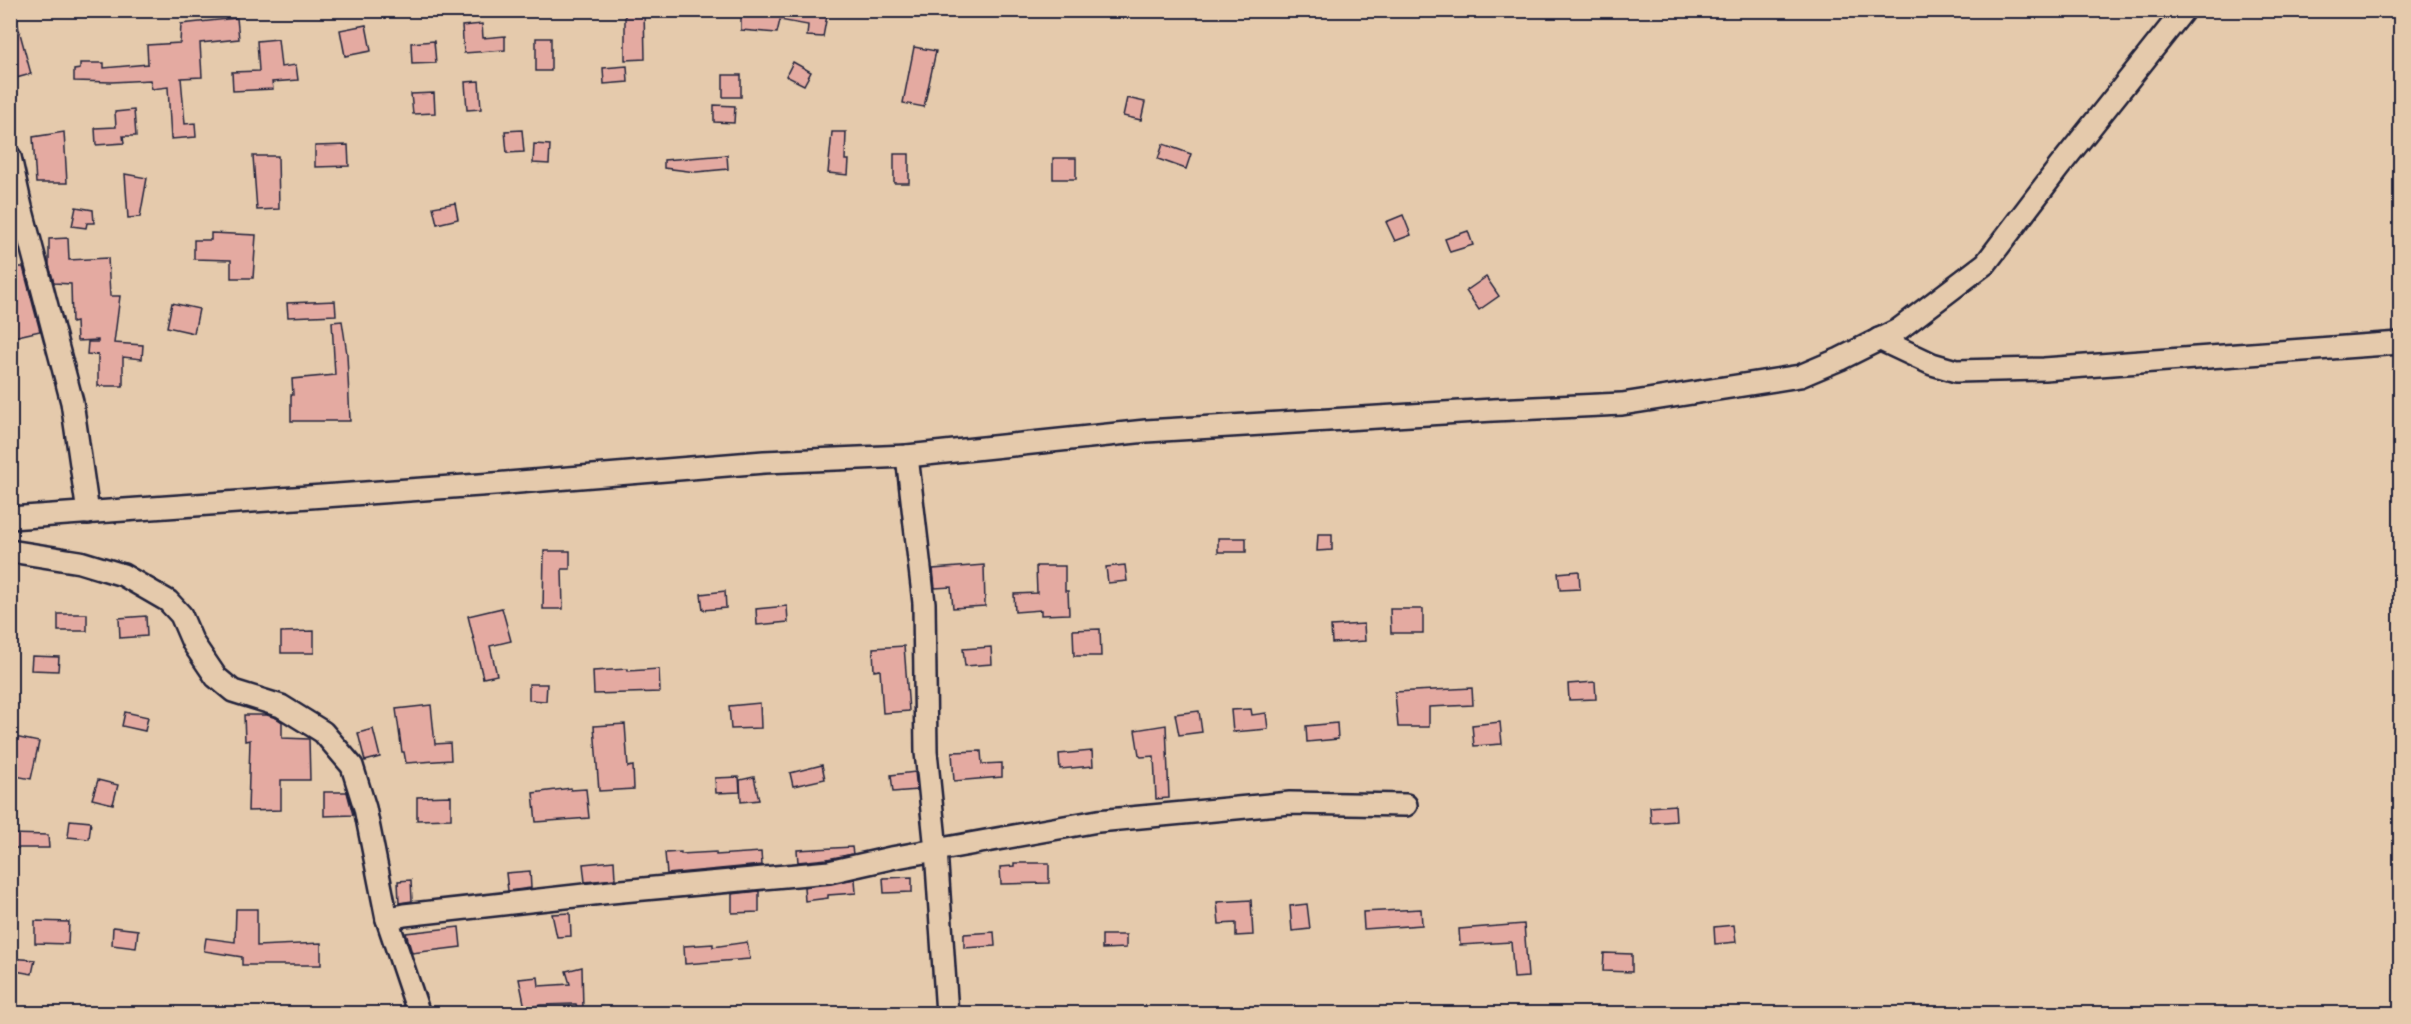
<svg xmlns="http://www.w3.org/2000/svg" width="2411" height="1024" font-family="Dekko,sans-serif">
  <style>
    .building { fill: #e4aaa1; stroke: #22223b; stroke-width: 1.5 }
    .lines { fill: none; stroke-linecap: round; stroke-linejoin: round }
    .street-casing { stroke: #22223b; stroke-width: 26 }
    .street { stroke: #e5caac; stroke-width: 21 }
  </style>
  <rect width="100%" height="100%" fill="#e5caac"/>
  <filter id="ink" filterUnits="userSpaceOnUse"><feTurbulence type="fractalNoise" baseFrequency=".0167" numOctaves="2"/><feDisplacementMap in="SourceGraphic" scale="12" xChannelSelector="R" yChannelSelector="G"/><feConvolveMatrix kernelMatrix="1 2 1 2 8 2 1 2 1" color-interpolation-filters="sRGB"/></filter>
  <g filter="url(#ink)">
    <g class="building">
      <path d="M625 10H644L645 59 625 60Z"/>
      <path d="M741 10H828L823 37 807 36 808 25 780 20 777 33 741 30Z"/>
      <path d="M15 15 31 74 16 78 10 57V16Z"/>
      <path d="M237 18 239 39 200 43 202 77 181 78 185 124 195 123 196 137 171 139 168 87 152 89 150 80 112 82 74 81V70L80 69V63H104V68L148 64 147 45 180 43 181 24Z"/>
      <path d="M482 24 483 38 505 36V50L464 53 462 26Z"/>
      <path d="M366 25 371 51 345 56 340 30Z"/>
      <rect x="536" y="38" width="15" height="33"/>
      <path d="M278 39 281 67 296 65 298 80 272 82 273 89 233 91 232 72 259 71 257 41Z"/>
      <path d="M434 41 436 63 412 64 411 43Z"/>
      <path d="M914 47 936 51 924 107 903 103Z"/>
      <path d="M793 62 811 72 804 85 786 76Z"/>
      <path d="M627 66 628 82 604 84 603 68Z"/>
      <rect x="723" y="75" width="18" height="22"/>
      <path d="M479 81 481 109 467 110 465 82Z"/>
      <path d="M434 93 435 113 413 114 411 94Z"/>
      <path d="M1127 98 1145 102 1141 120 1123 116Z"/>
      <path d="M714 105 735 106 734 123 714 122Z"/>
      <path d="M134 110 136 136H123L124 143 96 145 95 128 116 127 115 112Z"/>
      <path d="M522 130 524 152 507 153 505 131Z"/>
      <path d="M64 132 67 183H36L33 137Z"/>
      <path d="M832 132H846L845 160H849L848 175 828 173Z"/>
      <path d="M534 144 550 145 549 164 533 163Z"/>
      <path d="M1163 144 1191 154 1186 169 1158 159Z"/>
      <path d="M348 145 349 166 315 167V146Z"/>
      <rect x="894" y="154" width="15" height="29"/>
      <path d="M727 155 728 169 696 172 664 168V160Z"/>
      <path d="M253 156H278L279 209 257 210Z"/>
      <rect x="1053" y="158" width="23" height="21"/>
      <path d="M125 174 147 178 140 217 128 218Z"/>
      <path d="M455 203 458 219 437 224 433 207Z"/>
      <path d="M76 207 93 210 94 223H87L86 228 72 226Z"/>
      <path d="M1403 215 1411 235 1395 241 1386 222Z"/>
      <path d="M1468 231 1473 245 1450 252 1445 239Z"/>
      <path d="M211 233 256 235 253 278H231V260L194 259V240H211Z"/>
      <path d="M68 238 69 260 108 258 110 296H120L114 343 143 345 142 359 123 357V386H98V355L87 354 88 342H98V340L77 341 76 322 72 323 71 284 54 283 49 265V239Z"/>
      <path d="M10 267H23L40 331 13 337 10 326Z"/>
      <path d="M1486 277 1499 296 1479 310 1466 291Z"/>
      <path d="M335 301 336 315 288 317 287 303Z"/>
      <path d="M172 303 199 309 194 333 167 327Z"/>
      <path d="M342 321 347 354 350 421H291V395H293L292 379 335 375 332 322Z"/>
      <path d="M1318 534H1332V550L1317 551Z"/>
      <rect x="1218" y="538" width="28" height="14"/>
      <path d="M544 551H570V569H562L563 609H543Z"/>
      <path d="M984 565 985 606 953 608 951 587 935 588 933 569Z"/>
      <path d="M1125 565 1127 581 1108 583 1106 567Z"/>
      <path d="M1036 566H1065V591H1068L1069 614 1041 615V610L1015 612 1014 594 1037 593Z"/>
      <path d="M1579 571 1580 589 1560 590 1558 573Z"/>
      <path d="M725 591 726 608 703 610 701 594Z"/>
      <path d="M787 606 788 622 757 625 756 609Z"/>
      <path d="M502 608 511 641 490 646 497 675 483 678 468 616Z"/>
      <path d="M1390 609H1423V633H1391Z"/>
      <rect x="58" y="614" width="29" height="17"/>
      <path d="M146 616 147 636 120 638 119 618Z"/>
      <path d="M1364 624 1365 641 1332 643 1331 626Z"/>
      <path d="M1100 629 1101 656H1074L1073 630Z"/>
      <path d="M314 631V653H281V632Z"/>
      <path d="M904 646 909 711 883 713 880 670 874 671 873 648Z"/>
      <path d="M991 647 992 664 965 666 963 649Z"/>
      <path d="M32 656 59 657 58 671 31 670Z"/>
      <path d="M628 669V671L659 669 660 692 594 694 593 671Z"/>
      <path d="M1595 682 1596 699 1569 700 1568 684Z"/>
      <path d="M529 684H547L546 701 529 700Z"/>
      <path d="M1472 688 1473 705 1429 707V727H1398L1395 692Z"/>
      <path d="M760 703 761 728 731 729 729 706Z"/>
      <path d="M431 705 435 744 450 743 451 760 406 763 404 752H402L396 709Z"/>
      <path d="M1251 709 1252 715 1266 713 1268 729 1233 732 1231 710Z"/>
      <path d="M1199 711 1202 732 1179 735 1175 714Z"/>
      <path d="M125 712 148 717 145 731 122 726Z"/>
      <path d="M244 715H267L276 718 282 722V738L309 739 310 780H281V810L248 811 250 740 245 741Z"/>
      <path d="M1500 722 1502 744 1474 746 1472 725Z"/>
      <path d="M1337 723 1338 739 1307 742 1306 726Z"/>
      <path d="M625 724 628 767 633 766 634 789 599 791 594 726Z"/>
      <path d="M1166 725 1169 798 1156 799 1154 756 1141 757 1139 755 1135 730Z"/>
      <path d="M373 729 380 757 365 761 358 733Z"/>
      <path d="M10 736 39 742 31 779 10 775Z"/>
      <path d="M981 751 982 764 1002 763V777L954 781 952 752Z"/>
      <path d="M1092 751 1093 766 1060 769 1059 754Z"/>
      <path d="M822 765 825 779 793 786 790 773Z"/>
      <path d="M915 772 917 790 893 792 891 775Z"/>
      <path d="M739 777 740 792 716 793 715 778Z"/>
      <path d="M754 777 759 800 741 802 740 780Z"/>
      <path d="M98 780 118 785 113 804 92 799Z"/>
      <path d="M571 788V790L586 789 589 818 536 822 533 793Z"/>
      <path d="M324 792H347L353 815 324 816Z"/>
      <path d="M451 796V819L417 820V797Z"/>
      <path d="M1675 805 1676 821 1651 823 1650 807Z"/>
      <path d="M70 820 91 822 89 839 68 837Z"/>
      <path d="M10 834 48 835 49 848H10Z"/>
      <path d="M852 847 853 854 827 859 798 862 797 850Z"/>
      <path d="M681 852V854L716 852V855L761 852 762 865 667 874 665 853Z"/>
      <path d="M614 861 615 879 585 882 583 864Z"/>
      <path d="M1014 863H1049V883L1001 884 1000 867 1014 866Z"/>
      <path d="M530 871 531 888 508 891 506 873Z"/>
      <path d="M912 877V892L884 893 883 878Z"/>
      <path d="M855 879 856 893 828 895V898L805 901 804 887Z"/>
      <path d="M411 880 412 901 399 903 398 881Z"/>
      <path d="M759 891V912L732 913V894Z"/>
      <path d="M1251 900 1253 935 1236 936V923L1219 924 1217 902Z"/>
      <path d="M1307 904 1310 929 1292 931 1290 906Z"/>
      <path d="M236 909H257V946L321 943V965H242V957L204 951 206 938 235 942Z"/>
      <path d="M1421 909 1422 925 1364 929 1363 912Z"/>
      <path d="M570 913 571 936 557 937 552 914Z"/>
      <path d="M35 921 69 922 68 944 35 943Z"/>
      <path d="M1524 924 1528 977 1514 978 1511 942 1460 945 1459 929Z"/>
      <path d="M1734 925 1736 942 1715 944 1714 927Z"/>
      <path d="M113 927 138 930 136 948 112 945Z"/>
      <path d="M459 927 461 947 412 953 406 933Z"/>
      <path d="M994 932 995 946 964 948V934Z"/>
      <path d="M1102 935H1126V948L1102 949Z"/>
      <path d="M747 942 750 959 685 964 684 946 713 944V947Z"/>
      <path d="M1604 953 1632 954V972L1603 971Z"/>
      <path d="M10 958 35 960 32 974 10 970Z"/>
      <path d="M582 967 583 1010 578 1011 576 1004 541 1005 525 1008 519 979 538 977 539 986 570 984 566 971Z"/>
    </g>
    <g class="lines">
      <g class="street-casing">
        <g id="street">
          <path d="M10 157 21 207 72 402 88 513"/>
          <path d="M1879 339 1932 364 1956 371 2044 369 2400 343"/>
          <path d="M907 456 924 603 926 752 936 850 947 1014"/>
          <path d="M10 518 494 484 764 462 907 456 1146 431 1493 410 1622 404 1800 376 1840 359 1898 330 1986 263 2059 167 2184 10"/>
          <path d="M10 551 80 562 123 575 168 601 181 615 193 643 216 677 233 691 281 706 323 732 352 766 365 808 387 919 404 915 611 892 829 872 891 858 1098 821 1290 803 1406 805"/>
          <path d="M387 919 419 1014"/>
        </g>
      </g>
      <use href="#street" class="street"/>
    </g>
  </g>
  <rect width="2411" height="1024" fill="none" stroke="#e5caac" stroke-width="36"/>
  <rect x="18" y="18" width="2375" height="988" fill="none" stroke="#22223b" stroke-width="2" filter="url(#ink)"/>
</svg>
